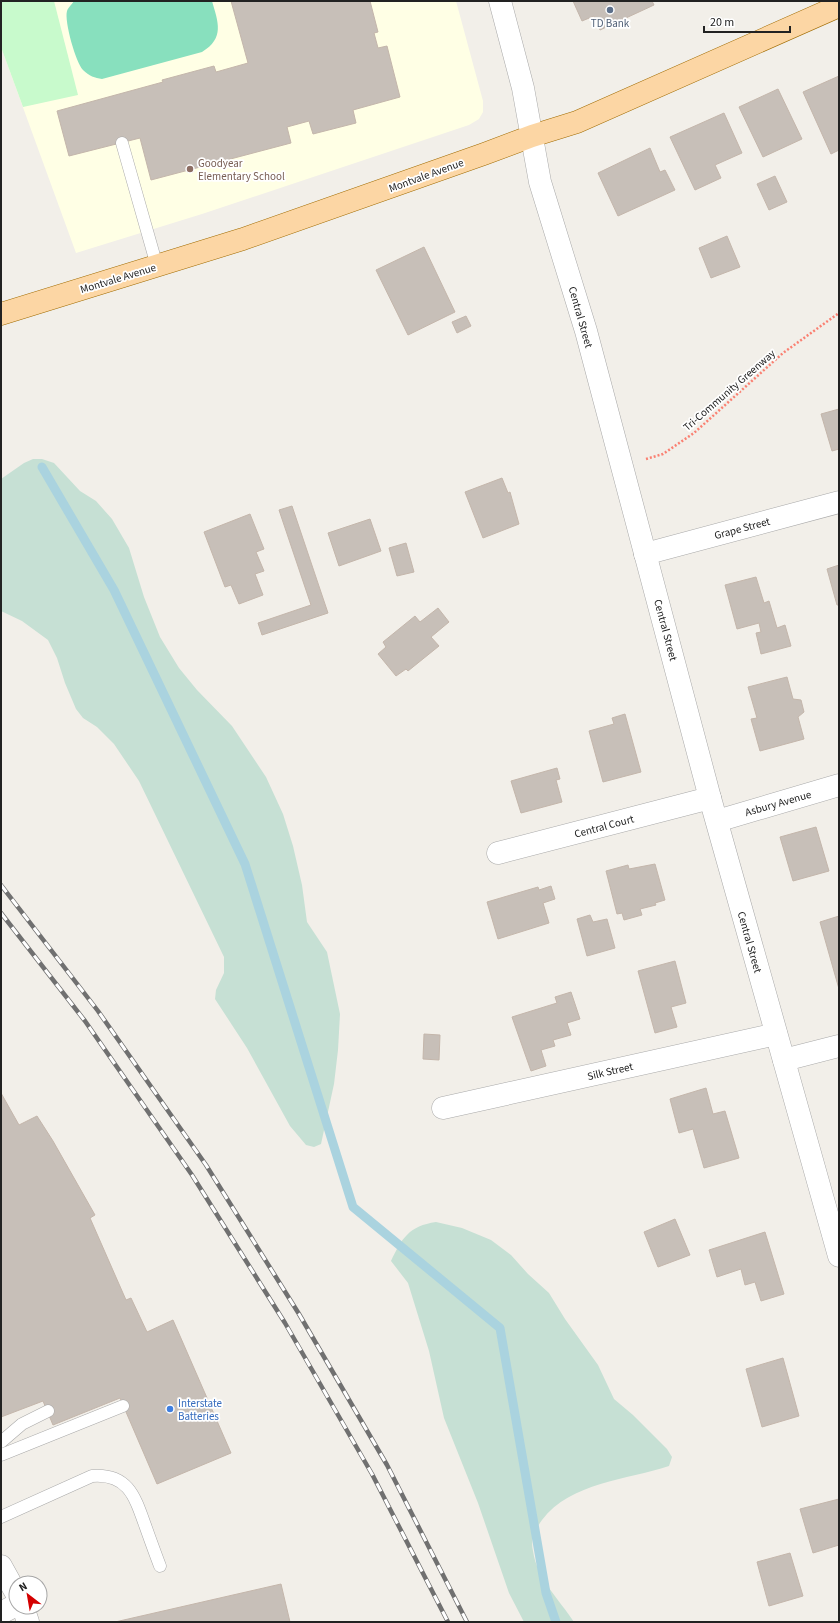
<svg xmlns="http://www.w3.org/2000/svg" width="840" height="1623" font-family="'Source Sans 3',sans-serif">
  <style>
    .education { fill: #ffffe5 }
    .wetland { fill: #c6e0d4 }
    .park { fill: #c8facc }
    .pitch { fill: #88e0be }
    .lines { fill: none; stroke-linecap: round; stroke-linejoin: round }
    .stream { stroke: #aad3df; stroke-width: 9 }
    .building { fill: #c7bfb8; stroke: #c4b6ab }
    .lane-casing { stroke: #a9a9a9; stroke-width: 13 }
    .street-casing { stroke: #a9a9a9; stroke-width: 23 }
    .primary-casing { stroke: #a06b00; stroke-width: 23 }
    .path { stroke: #fa8072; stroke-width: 2.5; stroke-dasharray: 2 2; stroke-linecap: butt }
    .lane { stroke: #fff; stroke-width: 12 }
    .street { stroke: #fff; stroke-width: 22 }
    .primary { stroke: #fcd6a4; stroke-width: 22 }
    .rail-casing { stroke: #707070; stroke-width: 4.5 }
    .rail { stroke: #fff; stroke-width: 3; stroke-dasharray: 9; stroke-linecap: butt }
    .service-dot { fill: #5c6f8a; stroke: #fff; stroke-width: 1.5 }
    .education-dot { fill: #8d6e63; stroke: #fff; stroke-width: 1.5 }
    .shop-dot { fill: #3f7fe0; stroke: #fff; stroke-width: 1.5 }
    .labels { text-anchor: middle; stroke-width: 3.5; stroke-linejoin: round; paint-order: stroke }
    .service-label { font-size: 11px; fill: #4e5e75; stroke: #fff }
    .education-label { font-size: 11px; fill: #785e54; stroke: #fff; text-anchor: start }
    .street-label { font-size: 11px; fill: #222; stroke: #fff }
    .shop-label { font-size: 11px; fill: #366cbe; stroke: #fff; text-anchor: start }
  </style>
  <rect width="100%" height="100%" fill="#f2efe9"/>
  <path class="education" d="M1 1H456L483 101V112L479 119 469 125 202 214 76 253 1 47Z"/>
  <g class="wetland">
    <path d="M33 459H42L54 463 80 491 96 501 112 519 129 548 144 597 160 637 179 668 197 690 232 726 266 777 283 814 293 846 302 885 307 922 327 952 340 1014 338 1050 334 1084 321 1144 314 1147 306 1145 290 1126 247 1048 215 999 216 990 224 973V957L139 781 114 744 97 727 83 718 76 709 65 683 57 658 48 640 22 621 1 611V479L24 463Z"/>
    <path d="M436 1222 462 1228 491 1240 511 1255 528 1274 549 1293 565 1319 598 1365 614 1399 633 1415 667 1449 672 1457 669 1466C627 1480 571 1482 542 1520 535 1530 530 1539 533 1551 537 1579 559 1599 574 1622H524L509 1593 478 1503 444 1418 429 1351 408 1283 391 1261C402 1238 409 1226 436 1222Z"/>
  </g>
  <path class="park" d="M1 1H54L78 95 23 107 1 47Z"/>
  <path class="pitch" d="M74 1H212C218 22 225 38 202 52L102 79C95 78 89 76 83 70 76 63 64 21 67 11 68 8 72 4 74 1Z"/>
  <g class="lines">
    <path class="stream" d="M42 467 114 590 245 864 353 1207 500 1328 546 1593 556 1622"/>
  </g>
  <g class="building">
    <path d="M231 1H370L378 32 374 33 378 48 387 46 400 97 353 110 356 123 313 134 309 121 287 127 291 143 151 180 140 138 69 156 57 111 163 82 162 80 214 66 216 72 248 63Z"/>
    <path d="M573 1H652L654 5 600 30 594 16 582 21Z"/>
    <path d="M839 76V150L831 154 803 92Z"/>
    <path d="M778 89 802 139 763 157 739 107Z"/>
    <path d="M724 113 742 153 715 165 721 178 695 190 670 137Z"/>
    <path d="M650 148 660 172 665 170 675 190 618 216 598 173Z"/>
    <path d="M775 176 787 202 769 210 757 184Z"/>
    <path d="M727 236 740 267 711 278 699 248Z"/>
    <path d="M424 247 455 312 408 335 376 270Z"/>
    <path d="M466 316 471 326 457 333 452 322Z"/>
    <path d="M839 409V449L832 451 821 414Z"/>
    <path d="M502 478 508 493 510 492 519 524 483 538 465 492Z"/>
    <path d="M292 506 328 613 262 635 258 623 311 605 279 510Z"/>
    <path d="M250 514 264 549 256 552 264 571 255 574 263 595 239 604 231 585 225 587 204 532Z"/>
    <path d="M370 519 381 551 339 566 328 533Z"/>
    <path d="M406 543 414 572 397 576 389 548Z"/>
    <path d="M839 565V605H837L827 569Z"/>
    <path d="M756 577 764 603 769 601 777 628 785 625 791 646 761 654 756 633 761 632 759 623 737 629 725 585Z"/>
    <path d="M438 608 449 622 431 637 439 646 408 671 406 669 396 676 378 654 386 647 383 642 415 616 420 622Z"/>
    <path d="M787 677 793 699 801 700 804 712 798 717 804 739 760 751 751 719 757 718 748 687Z"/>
    <path d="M625 714 641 772 603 782 589 731 614 724 612 718Z"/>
    <path d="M557 768 560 779 556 780 562 802 521 813 511 781Z"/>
    <path d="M816 827 829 871 793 881 780 837Z"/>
    <path d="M655 864 665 900 655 903 656 905 640 909 642 915 624 920 622 913 617 914 606 871 628 865 629 869Z"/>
    <path d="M551 886 555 899 543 903 549 923 498 939 487 902 538 887 539 890Z"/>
    <path d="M590 915 593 922 607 919 615 948 587 956 577 919Z"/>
    <path d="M839 916V989L820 922Z"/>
    <path d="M675 961 686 1003 671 1007 677 1027 655 1033 638 971Z"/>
    <path d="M571 992 580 1019 567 1023 571 1035 553 1040 555 1046 541 1050 546 1066 531 1071 512 1017 557 1003 555 997Z"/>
    <path d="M424 1034 440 1035 439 1060 423 1059Z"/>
    <path d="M706 1088 713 1114 725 1111 739 1158 704 1168 693 1129 679 1133 670 1099Z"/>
    <path d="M1 1093 19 1125 37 1116 53 1141 95 1215 90 1218 126 1300 131 1298 147 1332 173 1320 231 1453 157 1484 120 1398 53 1425 43 1401 1 1417Z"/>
    <path d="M675 1219 690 1255 658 1267 644 1232Z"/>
    <path d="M765 1232 784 1294 761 1301 755 1282 745 1285 741 1269 717 1277 709 1250Z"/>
    <path d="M783 1358 799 1416 762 1427 746 1369Z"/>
    <path d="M839 1499V1545L813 1553 800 1509Z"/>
    <path d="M790 1553 803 1596 769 1606 757 1562Z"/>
    <path d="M281 1584 290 1622H115Z"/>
  </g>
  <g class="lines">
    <g class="lane-casing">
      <g id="lane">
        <path d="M122 143 157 266"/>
        <path d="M1 1442 22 1424 48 1411"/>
        <path d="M1 1455 123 1406"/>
        <path d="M1 1517 92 1476C128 1473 135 1497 145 1525 150 1539 155 1553 160 1566"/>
      </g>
    </g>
    <g class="street-casing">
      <g id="street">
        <path d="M500 1 523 88 540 182 586 331 710 798 839 1256"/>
        <path d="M645 554 839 502"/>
        <path d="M717 821 839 785"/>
        <path d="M498 853 710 798"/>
        <path d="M784 1060 839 1046"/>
        <path d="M443 1108 776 1034"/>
        <path d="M1 1566 16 1593"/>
        <path d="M23 1607 28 1622"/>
        <path d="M1 1613 16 1605"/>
      </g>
    </g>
    <g class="primary-casing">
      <path id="primary" d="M1 314 243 239 484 154 532 136 577 122 839 6"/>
    </g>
    <path class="path" d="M646 459 663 454 694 433 783 353 839 313"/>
    <use href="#lane" class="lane"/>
    <use href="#street" class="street"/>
    <use href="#primary" class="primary"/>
    <g class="rail-casing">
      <g id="rail">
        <path d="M1 885 98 1011 206 1165 299 1314 387 1465 467 1622"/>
        <path d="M1 913 85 1021 192 1175 285 1323 372 1474 448 1622"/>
      </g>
    </g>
    <use href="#rail" class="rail"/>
  </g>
  <circle class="service-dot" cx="610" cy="10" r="4"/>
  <circle class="education-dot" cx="190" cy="169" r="4"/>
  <circle class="shop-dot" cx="170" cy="1409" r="4"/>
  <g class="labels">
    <g class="service-label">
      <text x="610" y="27">TD Bank</text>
    </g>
    <g class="education-label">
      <text x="198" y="167">Goodyear<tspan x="198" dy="13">Elementary School</tspan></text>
    </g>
    <g class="street-label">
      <text transform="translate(426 175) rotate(-20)" y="4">Montvale Avenue</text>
      <text transform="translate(118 278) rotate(-17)" y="4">Montvale Avenue</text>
      <text transform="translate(581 317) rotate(74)" y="4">Central Street</text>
      <text transform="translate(729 390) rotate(-41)" y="4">Tri-Community Greenway</text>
      <text transform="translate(742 528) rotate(-15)" y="4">Grape Street</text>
      <text transform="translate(666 630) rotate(75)" y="4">Central Street</text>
      <text transform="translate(778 803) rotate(-16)" y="4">Asbury Avenue</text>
      <text transform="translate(604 826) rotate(-15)" y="4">Central Court</text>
      <text transform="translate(750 942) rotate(74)" y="4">Central Street</text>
      <text transform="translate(610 1071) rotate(-13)" y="4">Silk Street</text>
    </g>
    <g class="shop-label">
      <text x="178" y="1407">Interstate<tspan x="178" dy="13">Batteries</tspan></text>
    </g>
  </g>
  <rect width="840" height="1623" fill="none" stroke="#222222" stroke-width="4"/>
  <g transform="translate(28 1595) rotate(329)"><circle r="19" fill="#ffffff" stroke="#a7a7a7"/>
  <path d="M0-3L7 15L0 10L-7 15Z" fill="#d40000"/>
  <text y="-6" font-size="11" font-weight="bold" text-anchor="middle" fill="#222222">N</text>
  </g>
  <path d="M704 26v6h86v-6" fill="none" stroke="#222222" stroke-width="2"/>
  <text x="710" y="26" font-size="12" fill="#222222" stroke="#ffffff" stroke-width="3" paint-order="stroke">20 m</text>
</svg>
